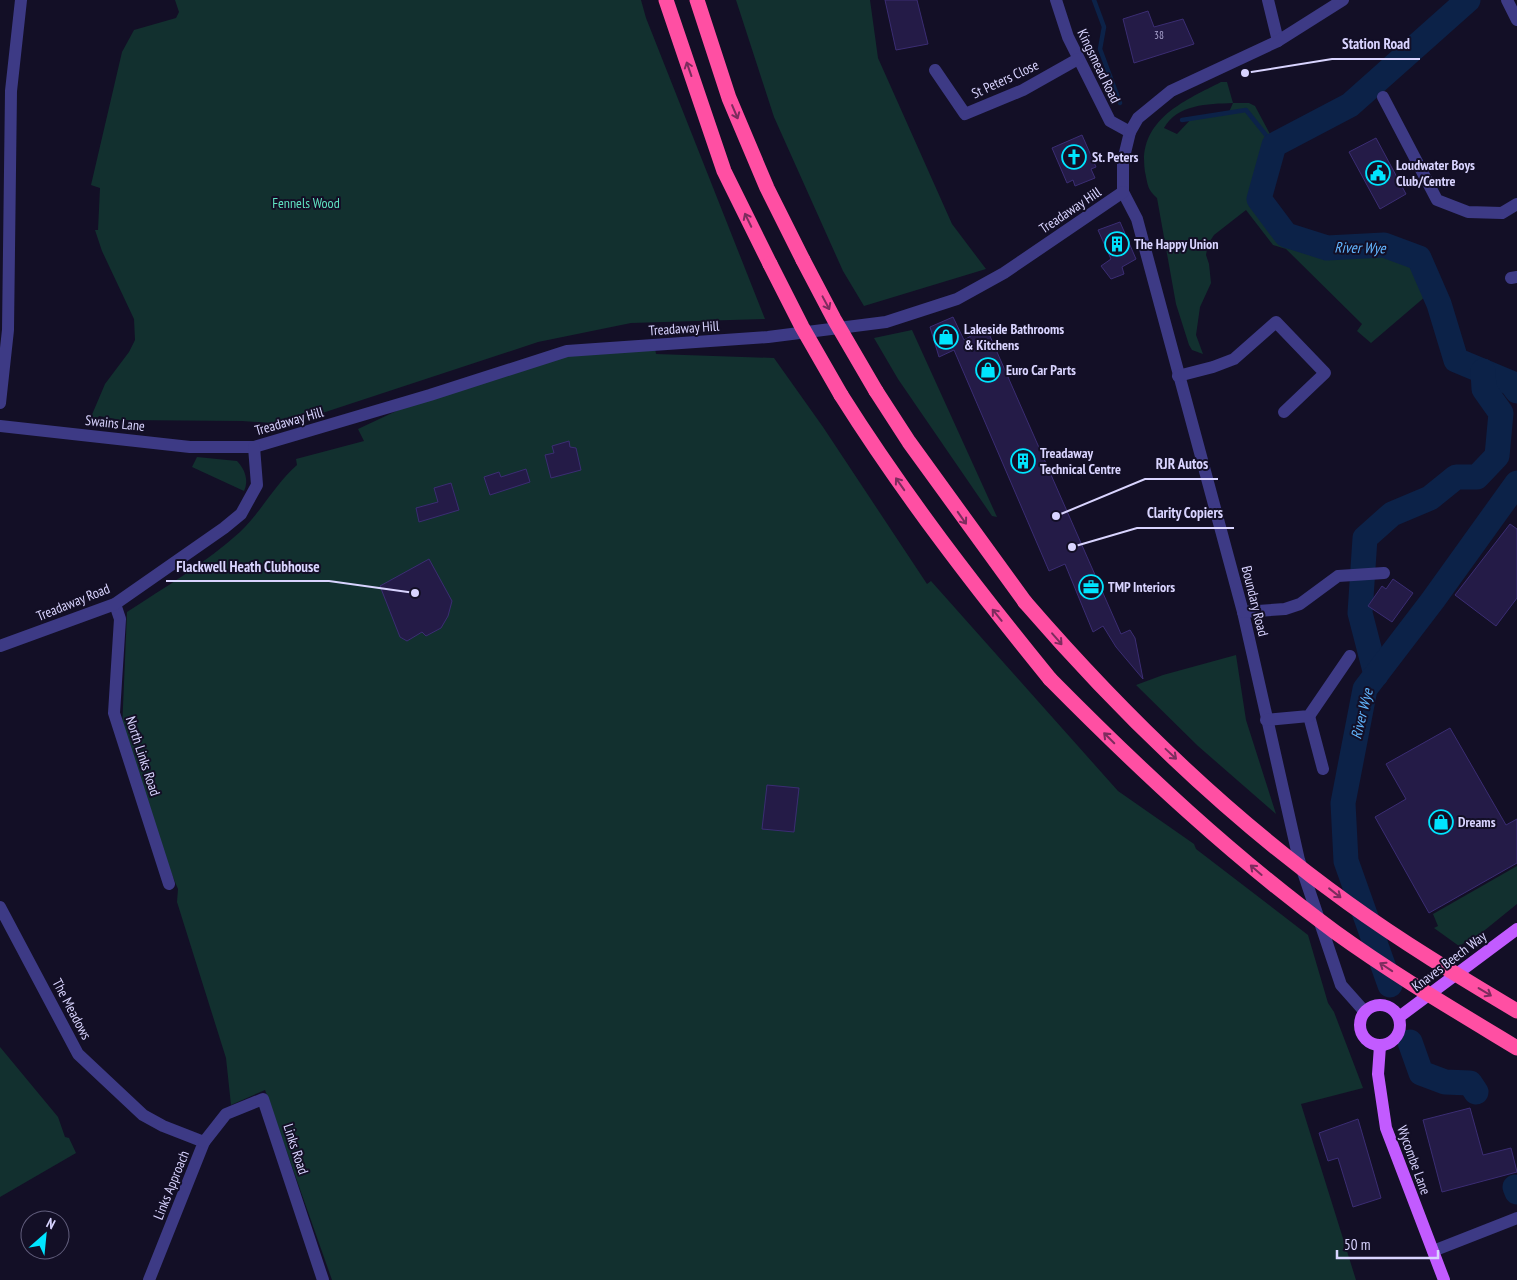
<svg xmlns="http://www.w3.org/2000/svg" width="1517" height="1280" font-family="'PT Sans Narrow',sans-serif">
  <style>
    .green { fill: #12302f; fill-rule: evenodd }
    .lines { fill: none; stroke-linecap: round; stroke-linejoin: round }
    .stream { stroke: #0c2248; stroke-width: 4.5 }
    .river { stroke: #0c2248; stroke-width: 25 }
    .building { fill: #241b47; stroke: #3b2d73 }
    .minor { stroke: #3d3a85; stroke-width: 12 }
    .primary { stroke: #c25bff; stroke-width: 12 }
    .motorway { stroke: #ff4fa3; stroke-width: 15 }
    .motorway-bridge { stroke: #ff4fa3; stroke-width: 15 }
    .oneway { stroke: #7d2c5e }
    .labels { text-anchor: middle; stroke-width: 4; stroke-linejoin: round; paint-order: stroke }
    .number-label { font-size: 11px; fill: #aca6d1 }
    .street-label { font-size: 14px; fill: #d9d4ff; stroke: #130f26 }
    .poi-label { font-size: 14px; font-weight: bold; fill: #d9d4ff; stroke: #130f26; text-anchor: start }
    .park-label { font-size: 14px; fill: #5fe0c0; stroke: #130f26 }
    .water-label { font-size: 15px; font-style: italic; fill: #62b6ff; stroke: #130f26 }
    .leader { fill: none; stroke: #d9d4ff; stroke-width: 2 }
    .callout-dot { fill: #d9d4ff; stroke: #130f26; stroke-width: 2 }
    .callout-label { font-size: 15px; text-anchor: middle; font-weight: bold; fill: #d9d4ff; stroke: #130f26; stroke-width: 4; stroke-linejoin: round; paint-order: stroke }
  </style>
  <rect width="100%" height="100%" fill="#130f26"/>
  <g class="green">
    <path d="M175 0H641L646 18 765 319 631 323 538 342 289 424 242 421 121 420 99 416 94 423 88 424 105 384 129 352 135 340 134 319 102 251 95 230H98L100 188 91 185 122 52 134 30 176 18 179 12Z"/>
    <path d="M736 0H870L878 58 952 224 986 269 864 306 843 271 774 117Z"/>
    <path d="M1221 82H1227L1233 103H1249L1255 106 1271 136C1270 153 1263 170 1264 188 1266 231 1307 248 1344 248 1365 248 1388 243 1409 249L1432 280 1426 296 1371 343 1357 331 1362 324 1286 249 1273 245 1246 210 1214 235 1208 244 1206 255 1209 264 1211 283 1200 307 1196 335 1203 354 1192 350 1189 345 1176 304 1157 198C1147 189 1148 185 1145 172 1137 120 1184 101 1221 82ZM1233 103 1229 112 1193 117 1177 134 1164 128C1178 104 1207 104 1233 103Z"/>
    <path d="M912 330 997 517 992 516 898 379 874 338Z"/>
    <path d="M655 348 656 354 774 358 823 427 927 584 931 581 1118 791 1194 844 1196 849 1308 935 1328 1003 1334 1012 1363 1088 1301 1104 1356 1280H332L265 1090 231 1105 226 1058 177 902 178 889 161 849 122 730 127 612C165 587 206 563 240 532 262 511 275 484 297 465L296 459 364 441 358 429 407 406 555 356Z"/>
    <path d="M197 457 237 461C245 469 249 481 244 491L192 467Z"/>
    <path d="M1236 655 1246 720 1276 814 1198 746 1136 685 1163 675Z"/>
    <path d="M1517 866V904L1480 934 1459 946 1434 928 1438 926 1433 914Z"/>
    <path d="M0 1047 58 1117 65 1137 69 1138 76 1153 0 1197Z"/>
  </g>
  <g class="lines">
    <g class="stream">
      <path d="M1094 0 1104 27 1100 49 1120 103"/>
      <path d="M1182 120 1246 110 1274 145"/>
    </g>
    <g class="river">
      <path d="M1468 0 1350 105 1274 145 1259 199 1286 235 1327 248 1384 245 1419 258 1439 304 1456 360 1511 383 1517 391"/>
      <path d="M1376 675 1360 613 1365 538 1392 514 1430 498 1456 477H1477L1497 456 1501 413 1484 389 1483 371"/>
      <path d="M1390 985 1346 861 1343 803 1365 689 1433 600 1517 483"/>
      <path d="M1410 1042 1421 1073 1445 1082 1470 1083 1476 1092"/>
      <path d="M1515 1187 1517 1192"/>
    </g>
  </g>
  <g class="building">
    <path d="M885 0H917L928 44 896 50Z"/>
    <path d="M1148 11 1154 27 1183 19 1194 44 1134 63 1123 19Z"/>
    <path d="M1082 135 1096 167 1091 169 1095 178 1075 186 1073 180 1067 183 1052 148Z"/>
    <path d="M1376 138 1406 194 1380 209 1349 152Z"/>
    <path d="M1120 222 1136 259 1122 267 1124 274 1111 279 1101 266 1111 259 1098 230Z"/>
    <path d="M953 317 964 340 986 327 1121 634 1130 630 1135 638 1143 679 1116 647 1103 626 1093 632 1065 564 1049 571 954 350 939 357 930 327Z"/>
    <path d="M569 441 570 447 576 448 581 470 551 478 545 455 554 453 552 446Z"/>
    <path d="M526 469 530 482 490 495 484 477 499 472 501 477Z"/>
    <path d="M451 483 459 510 419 522 416 508 438 502 434 488Z"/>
    <path d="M1510 524 1517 529V598L1496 626 1455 595Z"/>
    <path d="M429 559 452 601 448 616 441 628 426 636 422 632 407 641 400 637 380 586Z"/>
    <path d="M1393 579 1413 593 1392 622 1368 606 1382 586 1386 589Z"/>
    <path d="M1450 728 1506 825 1517 819V863L1429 913 1375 817 1406 799 1386 764Z"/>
    <path d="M767 785 799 788 794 832 762 829Z"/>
    <path d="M1470 1108 1483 1155 1511 1148 1517 1172 1442 1192 1423 1120Z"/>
    <path d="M1358 1119 1381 1198 1353 1207 1338 1158 1328 1161 1319 1133Z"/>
  </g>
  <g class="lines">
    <g class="minor">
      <path d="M1056 0 1068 37 1110 121 1130 132 1123 161V192L1137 219 1243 612 1299 860 1341 985 1365 1012"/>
      <path d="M1268 0 1278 41"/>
      <path d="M1507 0 1517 20"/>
      <path d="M935 70 965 114 1023 90 1078 59"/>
      <path d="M1383 97 1437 200 1468 212 1502 213 1517 204"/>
      <path d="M1130 132 1138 118 1171 91 1278 41 1343 0"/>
      <path d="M1511 278 1517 277"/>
      <path d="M1178 376 1213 367 1234 359 1276 322 1325 373 1284 412"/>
      <path d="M0 403 8 330 11 91 21 0"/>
      <path d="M0 426 190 447H254L430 395 567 351 768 337 886 322 957 299 1004 273 1123 192"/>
      <path d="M115 604 120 619 114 713 169 884"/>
      <path d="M1243 612 1285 609 1300 604 1338 576 1384 573"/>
      <path d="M0 646 115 604 224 528 241 514 257 485 254 447"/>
      <path d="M1309 716 1323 769"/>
      <path d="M1266 720 1309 716 1350 656"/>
      <path d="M0 907 78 1054 143 1115 163 1126 204 1142 149 1280"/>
      <path d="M204 1142 226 1114 263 1099 323 1280"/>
      <path d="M1433 1251 1517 1218"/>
    </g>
    <g class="primary">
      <circle cx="1380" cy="1025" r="20"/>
      <path d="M1399 1017 1517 929"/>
      <path d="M1380 1046 1378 1074 1386 1128 1444 1280"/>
    </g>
    <g class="motorway">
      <path d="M666 0 724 171 770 264"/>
      <path d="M697 0 729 98 767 188 803 260"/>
      <path d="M876 391 909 442 1025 602"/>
      <path d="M841 395C904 495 976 588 1050 679"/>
    </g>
    <g class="motorway-bridge">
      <path d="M803 260 834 319 876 391"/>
      <path d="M770 264 802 327 841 395"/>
      <path d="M1025 602C1121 713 1228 817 1348 903 1402 942 1460 977 1517 1011"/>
      <path d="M1050 679C1140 770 1233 857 1335 932 1393 974 1456 1011 1517 1048"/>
    </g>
  </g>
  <defs><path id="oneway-shaft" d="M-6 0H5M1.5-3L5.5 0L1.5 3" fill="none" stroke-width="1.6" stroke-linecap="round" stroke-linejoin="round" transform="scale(1.25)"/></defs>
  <g class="oneway">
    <use href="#oneway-shaft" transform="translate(689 69) rotate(-109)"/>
    <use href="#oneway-shaft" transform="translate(735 112) rotate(67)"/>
    <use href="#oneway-shaft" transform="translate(748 220) rotate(-116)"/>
    <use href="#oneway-shaft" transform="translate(826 303) rotate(62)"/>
    <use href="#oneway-shaft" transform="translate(900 484) rotate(-125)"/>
    <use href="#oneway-shaft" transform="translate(962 518) rotate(55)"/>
    <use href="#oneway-shaft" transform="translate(997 615) rotate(-129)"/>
    <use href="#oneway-shaft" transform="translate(1057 639) rotate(49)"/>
    <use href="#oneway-shaft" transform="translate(1109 738) rotate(-135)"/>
    <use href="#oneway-shaft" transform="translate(1171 754) rotate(43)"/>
    <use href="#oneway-shaft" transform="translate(1256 870) rotate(-139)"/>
    <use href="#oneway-shaft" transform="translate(1335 893) rotate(38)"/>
    <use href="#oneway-shaft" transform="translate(1386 967) rotate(-146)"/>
    <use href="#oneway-shaft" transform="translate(1485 992) rotate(31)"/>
  </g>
  <defs>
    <g id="church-ring" transform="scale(1.25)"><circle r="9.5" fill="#130f26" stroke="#00e5ff" stroke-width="1.5"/><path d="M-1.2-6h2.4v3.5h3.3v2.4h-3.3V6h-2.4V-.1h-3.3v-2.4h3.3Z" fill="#00e5ff"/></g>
    <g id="civic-ring" transform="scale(1.25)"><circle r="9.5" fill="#130f26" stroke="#00e5ff" stroke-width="1.5"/><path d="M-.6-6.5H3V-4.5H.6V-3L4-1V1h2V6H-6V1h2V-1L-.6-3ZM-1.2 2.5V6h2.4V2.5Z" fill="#00e5ff"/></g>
    <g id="building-ring" transform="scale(1.25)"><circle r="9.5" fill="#130f26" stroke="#00e5ff" stroke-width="1.5"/><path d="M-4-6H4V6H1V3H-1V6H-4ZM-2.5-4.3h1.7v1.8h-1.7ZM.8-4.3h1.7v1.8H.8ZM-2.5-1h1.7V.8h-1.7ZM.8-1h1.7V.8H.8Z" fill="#00e5ff"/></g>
    <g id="shop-ring" transform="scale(1.25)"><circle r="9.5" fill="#130f26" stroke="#00e5ff" stroke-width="1.5"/><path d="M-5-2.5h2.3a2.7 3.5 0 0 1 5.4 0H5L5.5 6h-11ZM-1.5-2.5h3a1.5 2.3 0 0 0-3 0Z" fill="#00e5ff"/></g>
    <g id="office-ring" transform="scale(1.25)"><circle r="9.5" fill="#130f26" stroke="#00e5ff" stroke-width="1.5"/><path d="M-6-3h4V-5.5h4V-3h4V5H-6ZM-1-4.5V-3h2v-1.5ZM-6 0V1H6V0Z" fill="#00e5ff"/></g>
  </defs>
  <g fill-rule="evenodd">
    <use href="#church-ring" x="1074" y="157"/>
    <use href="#civic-ring" x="1378" y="173"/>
    <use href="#building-ring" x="1117" y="244"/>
    <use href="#shop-ring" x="946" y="337"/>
    <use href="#shop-ring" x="988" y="370"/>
    <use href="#building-ring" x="1023" y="461"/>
    <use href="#office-ring" x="1091" y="587"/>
    <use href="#shop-ring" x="1441" y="822"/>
  </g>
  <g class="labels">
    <g class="number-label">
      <text x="1159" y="39">38</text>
    </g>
    <g class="street-label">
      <text transform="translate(1099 66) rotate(64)" y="5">Kingsmead Road</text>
      <text transform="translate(1005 79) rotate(-25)" y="5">St Peters Close</text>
      <text transform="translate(1070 210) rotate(-34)" y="5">Treadaway Hill</text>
      <text transform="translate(684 328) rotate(-4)" y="5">Treadaway Hill</text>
      <text transform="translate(289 421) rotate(-16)" y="5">Treadaway Hill</text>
      <text transform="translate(115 423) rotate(6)" y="5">Swains Lane</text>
      <text transform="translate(1255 601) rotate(76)" y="5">Boundary Road</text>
      <text transform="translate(73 602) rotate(-22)" y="5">Treadaway Road</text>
      <text transform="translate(143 756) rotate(72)" y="5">North Links Road</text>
      <text transform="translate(1449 961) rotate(-37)" y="5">Knaves Beech Way</text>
      <text transform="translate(72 1009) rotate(62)" y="5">The Meadows</text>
      <text transform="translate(296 1149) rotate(72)" y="5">Links Road</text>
      <text transform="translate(1414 1160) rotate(70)" y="5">Wycombe Lane</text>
      <text transform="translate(171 1185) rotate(-68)" y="5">Links Approach</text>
    </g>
    <g class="poi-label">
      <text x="1092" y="162">St. Peters</text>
      <text x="1396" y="170">Loudwater Boys<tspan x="1396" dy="16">Club/Centre</tspan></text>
      <text x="1134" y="249">The Happy Union</text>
      <text x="964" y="334">Lakeside Bathrooms<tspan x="964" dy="16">&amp; Kitchens</tspan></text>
      <text x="1006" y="375">Euro Car Parts</text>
      <text x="1040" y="458">Treadaway<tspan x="1040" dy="16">Technical Centre</tspan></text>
      <text x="1108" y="592">TMP Interiors</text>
      <text x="1458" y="827">Dreams</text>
    </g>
    <g class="park-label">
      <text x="306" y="208">Fennels Wood</text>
    </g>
    <g class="water-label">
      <text transform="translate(1360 248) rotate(1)" y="5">River Wye</text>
      <text transform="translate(1362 714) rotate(-76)" y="5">River Wye</text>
    </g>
  </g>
  <path class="leader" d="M1245 73L1332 59H1420M1056 516L1145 479H1218M1072 547L1137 528H1234M415 593L329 581H166"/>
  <g class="callout-dot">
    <circle cx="1245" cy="73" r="5"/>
    <circle cx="1056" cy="516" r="5"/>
    <circle cx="1072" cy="547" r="5"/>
    <circle cx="415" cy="593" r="5"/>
  </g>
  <g class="callout-label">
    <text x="1376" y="49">Station Road</text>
    <text x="1182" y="469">RJR Autos</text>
    <text x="1185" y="518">Clarity Copiers</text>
    <text x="248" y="572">Flackwell Heath Clubhouse</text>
  </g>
  <g transform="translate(45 1235) rotate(27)"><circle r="24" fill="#130f26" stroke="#625e7d"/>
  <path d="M0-4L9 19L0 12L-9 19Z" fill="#00e5ff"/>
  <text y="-8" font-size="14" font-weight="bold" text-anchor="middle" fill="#d9d4ff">N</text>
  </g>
  <path d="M1337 1250v8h101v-8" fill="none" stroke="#d9d4ff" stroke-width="2.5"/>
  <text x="1344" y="1250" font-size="15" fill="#d9d4ff" stroke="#130f26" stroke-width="4" paint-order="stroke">50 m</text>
</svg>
